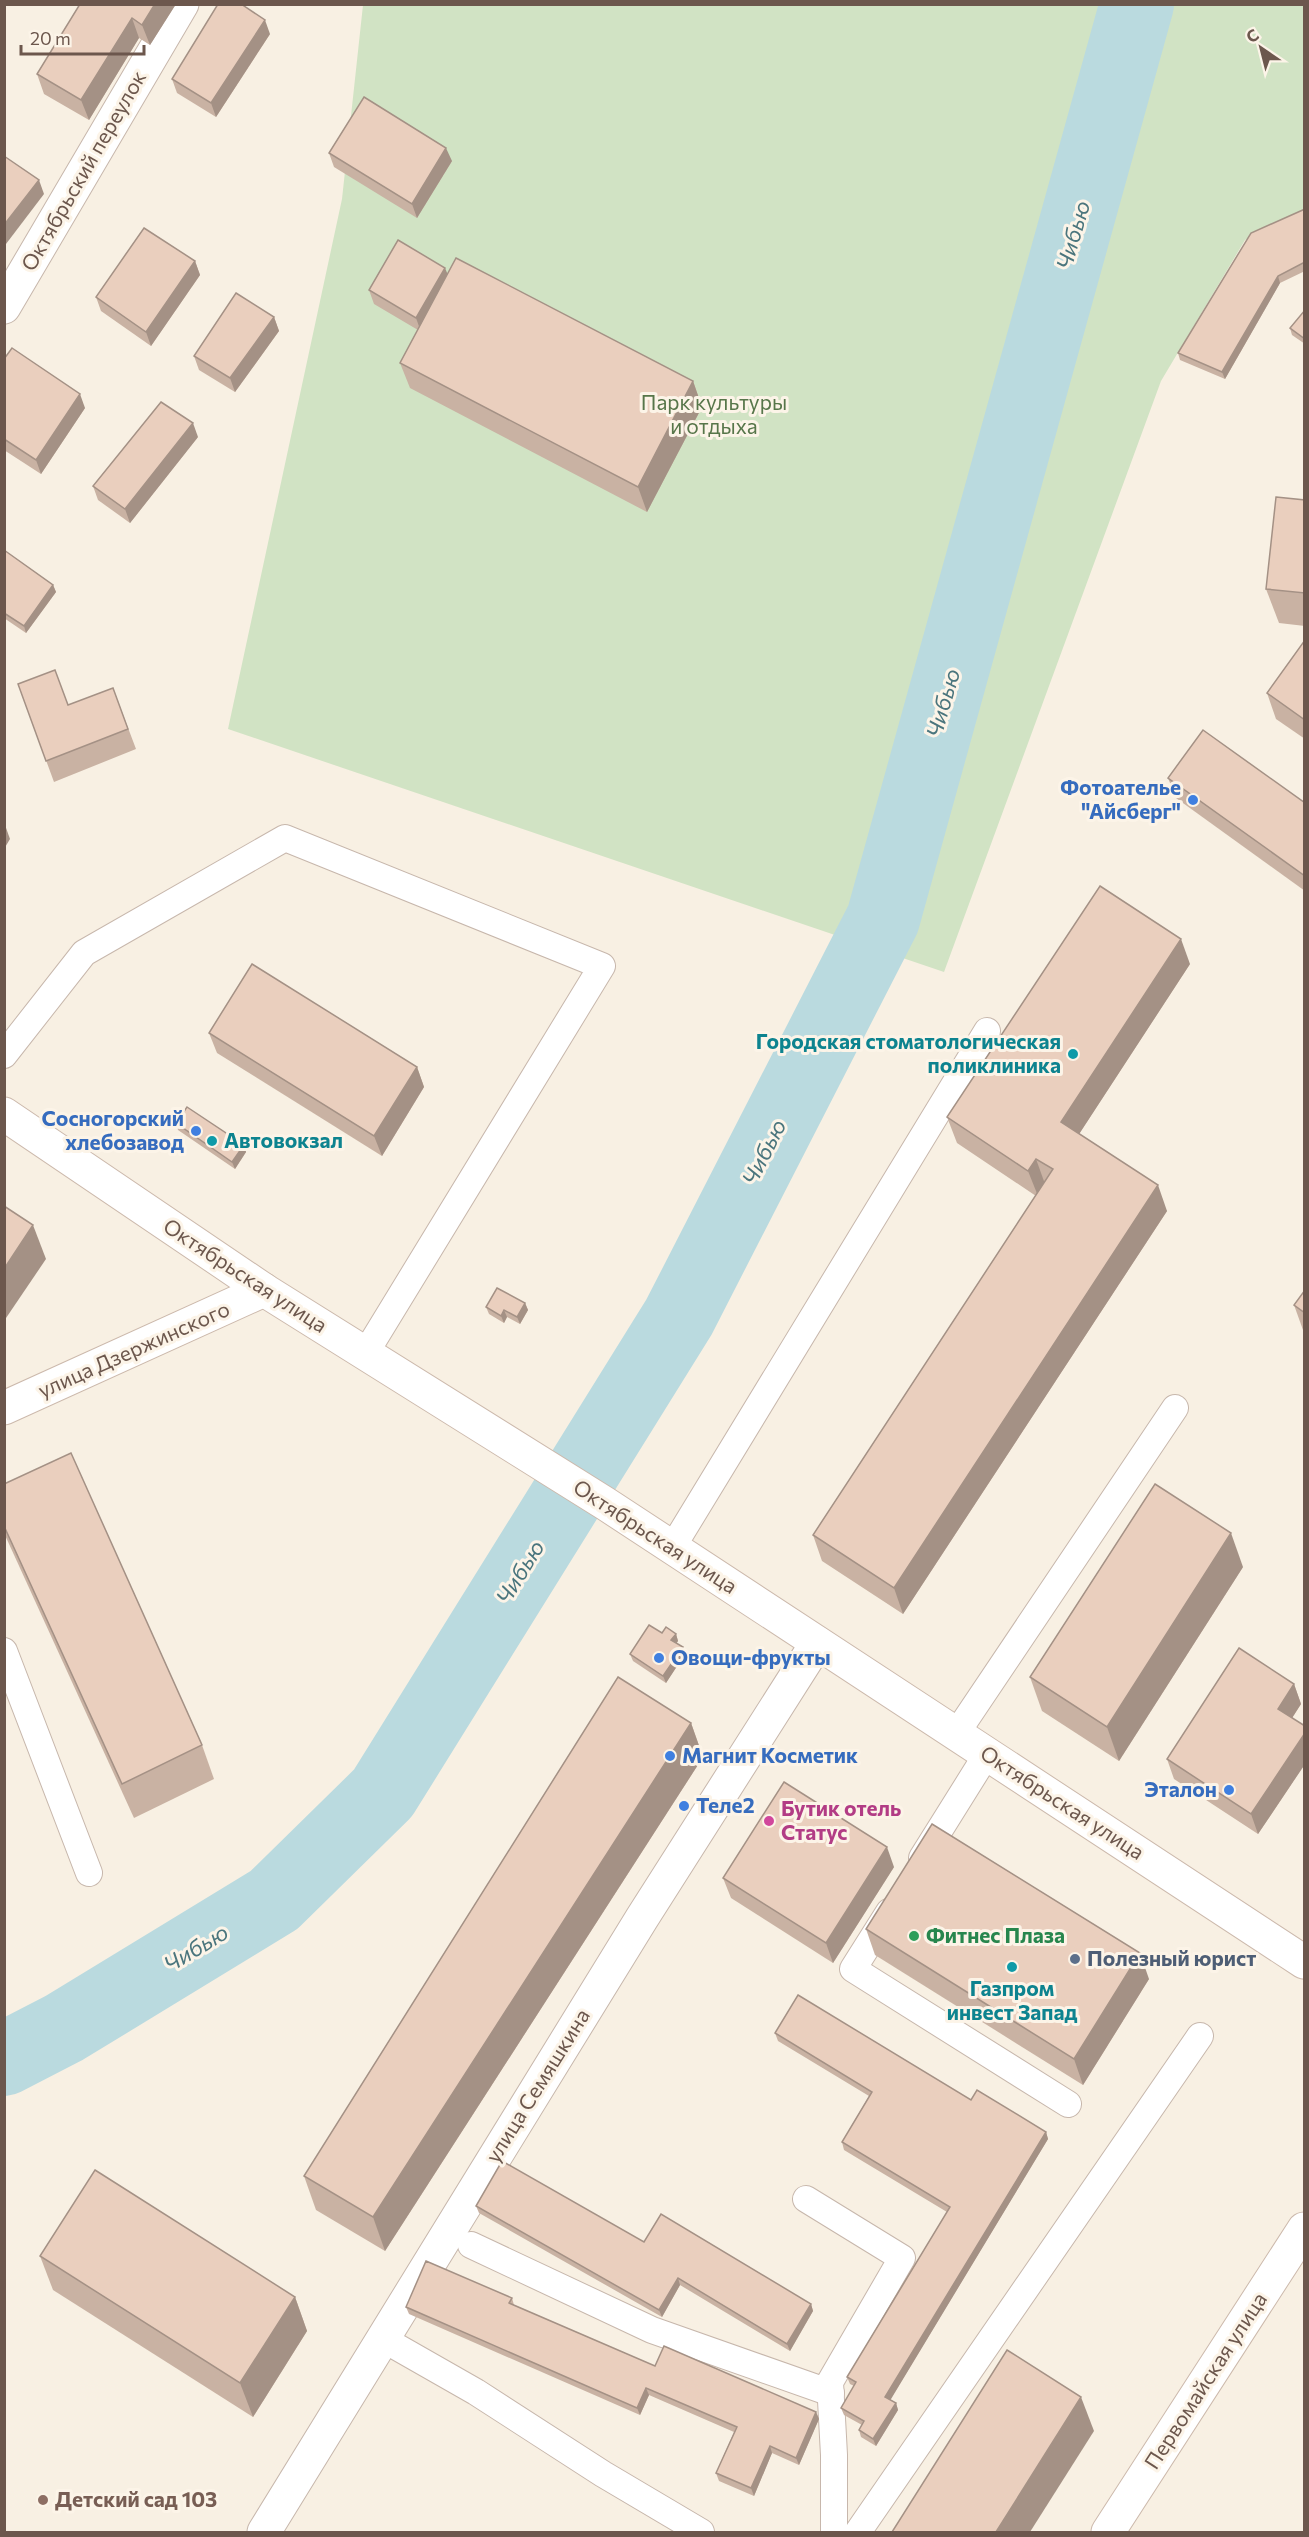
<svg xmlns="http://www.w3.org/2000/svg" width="1309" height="2537" font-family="Commissioner,sans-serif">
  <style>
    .green { fill: #d1e3c4 }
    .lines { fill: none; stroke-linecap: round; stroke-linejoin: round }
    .river { stroke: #badadf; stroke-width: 74 }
    .lane-casing { stroke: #c7b7ac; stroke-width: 28 }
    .street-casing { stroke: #c7b7ac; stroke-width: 35 }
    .secondary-casing { stroke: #ccb9ac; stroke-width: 35 }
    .lane { stroke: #fff; stroke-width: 26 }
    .street { stroke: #fff; stroke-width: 33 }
    .secondary { stroke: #fff; stroke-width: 33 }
    .wall { fill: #c9b2a3 }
    .shaded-wall { fill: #a49185 }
    .building { fill: #eacfbe; stroke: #a49185; stroke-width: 1.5 }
    .shop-dot { fill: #3f7fe0; stroke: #fcf4e8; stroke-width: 2 }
    .culture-dot { fill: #0f9aa8; stroke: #fcf4e8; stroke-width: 2 }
    .hotel-dot { fill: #d1479c; stroke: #fcf4e8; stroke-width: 2 }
    .leisure-dot { fill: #2e9e5b; stroke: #fcf4e8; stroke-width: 2 }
    .service-dot { fill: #5c6f8a; stroke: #fcf4e8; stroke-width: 2 }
    .education-dot { fill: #8d6e63; stroke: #fcf4e8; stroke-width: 2 }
    .labels { text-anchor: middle; stroke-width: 6; stroke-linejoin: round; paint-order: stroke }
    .street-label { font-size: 21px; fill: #6c574d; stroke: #fcf4e8 }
    .park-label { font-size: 21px; fill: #57764a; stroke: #fcf4e8 }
    .shop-label { font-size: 21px; font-weight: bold; fill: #366cbe; stroke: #fcf4e8; text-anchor: end }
    .culture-label { font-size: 21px; font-weight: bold; fill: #0d838f; stroke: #fcf4e8; text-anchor: end }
    .hotel-label { font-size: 21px; font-weight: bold; fill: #b23c85; stroke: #fcf4e8; text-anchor: start }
    .leisure-label { font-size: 21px; font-weight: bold; fill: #27864d; stroke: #fcf4e8; text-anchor: start }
    .service-label { font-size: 21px; font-weight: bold; fill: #4e5e75; stroke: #fcf4e8; text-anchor: start }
    .education-label { font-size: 21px; font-weight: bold; fill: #785e54; stroke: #fcf4e8; text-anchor: start }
    .water-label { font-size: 22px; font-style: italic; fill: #4a757d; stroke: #fcf4e8 }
  </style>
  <rect width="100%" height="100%" fill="#f8f0e3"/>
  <path class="green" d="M363 5H1304V212L1245 240 1161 381 944 972 228 729 342 199Z"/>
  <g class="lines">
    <path class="river" d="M4 2059 64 2028 274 1900 383 1793 679 1317 883 919 1137 4"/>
    <g class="lane-casing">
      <g id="lane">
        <path d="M4 1055 84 953 285 838 602 966 365 1354"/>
        <path d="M672 1548 987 1031"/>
        <path d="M4 1651 89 1873"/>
        <path d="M956 1734 1175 1408"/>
        <path d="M922 1858 987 1754"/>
        <path d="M889 1912 853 1969 1068 2104"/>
        <path d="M806 2199 902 2258 830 2382 834 2455V2532"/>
        <path d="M471 2245 652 2330 831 2393"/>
        <path d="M383 2339 476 2392 603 2474 701 2532"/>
        <path d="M858 2532 1200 2036"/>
      </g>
    </g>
    <g class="street-casing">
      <g id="street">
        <path d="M4 307 182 4"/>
        <path d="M264 2532 642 1918 817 1643"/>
      </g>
    </g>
    <g class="secondary-casing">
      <g id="secondary">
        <path d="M4 1114 264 1290 606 1504 1304 1962"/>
        <path d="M4 1408 264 1290"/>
        <path d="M1108 2532 1304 2229"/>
      </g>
    </g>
    <use href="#lane" class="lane"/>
    <use href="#street" class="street"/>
    <use href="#secondary" class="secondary"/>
  </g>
  <g class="wall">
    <path d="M80 4H176L150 45 139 38 89 120 44 94 37 74Z"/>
    <path d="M270 34 216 117 177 93 172 79Z"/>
    <path d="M329 153 452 161 417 218 334 167Z"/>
    <path d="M1305 209V271L1280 283 1225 379 1180 360 1178 353Z"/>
    <path d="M195 261 200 275 151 346 101 311 96 297Z"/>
    <path d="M447 273 693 381 702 407 647 512 410 388 400 363 418 330 374 304 369 290Z"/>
    <path d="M1305 310V344L1292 335 1290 328Z"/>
    <path d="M274 317 279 331 235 392 199 370 194 356Z"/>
    <path d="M4 359 85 408 41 474 4 450Z"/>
    <path d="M198 437 130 523 98 500 93 486Z"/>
    <path d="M1305 500V626L1279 623 1266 589Z"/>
    <path d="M4 550 53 585 56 592 26 633 4 618Z"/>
    <path d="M1305 640V739L1276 719 1267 693Z"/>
    <path d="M18 684 68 705 113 688 136 749 54 782Z"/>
    <path d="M1168 778 1305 803V891L1176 798Z"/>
    <path d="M1190 964 1079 1134 1167 1211 903 1614 822 1561 813 1535 1036 1196 957 1143 947 1117Z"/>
    <path d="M209 1033 417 1067 424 1087 382 1156 217 1053Z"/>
    <path d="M176 1123 244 1145 246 1152 235 1169 178 1130Z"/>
    <path d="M1305 1290V1331L1303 1330 1294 1305Z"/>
    <path d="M525 1303 528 1310 520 1324 507 1317 504 1323 489 1314 486 1307Z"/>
    <path d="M4 1484 202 1745 214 1779 134 1818 4 1533Z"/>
    <path d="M1243 1567 1119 1761 1042 1711 1030 1677Z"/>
    <path d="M662 1633 676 1634 678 1641 676 1643 683 1647 685 1654 666 1683 633 1661 630 1654Z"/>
    <path d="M1294 1684 1301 1704 1292 1718 1305 1726V1764L1258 1834 1174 1779 1167 1759Z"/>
    <path d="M691 1723 703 1757 385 2251 316 2210 304 2176Z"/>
    <path d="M894 1867 833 1963 731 1898 723 1878Z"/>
    <path d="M866 1929 1149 1979 1083 2085 875 1955Z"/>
    <path d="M775 2033 971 2100 1046 2132 1048 2139 890 2400 896 2403 898 2410 876 2446 861 2437 859 2430 862 2425 844 2415 841 2408 854 2386 850 2384 847 2377 947 2212 844 2150 842 2142 869 2096 778 2041Z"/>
    <path d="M476 2206 644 2242 811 2304 813 2311 790 2351 680 2285 662 2317 479 2213Z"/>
    <path d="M40 2256 295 2297 307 2331 253 2417 53 2290Z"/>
    <path d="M512 2298 514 2305 655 2366 816 2412 819 2419 799 2465 772 2453 754 2496 719 2481 716 2473 734 2432 649 2395 640 2415 409 2314 406 2307Z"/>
  </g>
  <g class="shaded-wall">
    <path d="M155 4H176L150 45 142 25Z"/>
    <path d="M132 18 139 38 89 120 81 100Z"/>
    <path d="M265 20 270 34 216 117 211 103Z"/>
    <path d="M446 148 452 161 417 218 412 204Z"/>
    <path d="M39 180 44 194 6 244 4 241V225Z"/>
    <path d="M195 261 200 275 151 346 146 332Z"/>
    <path d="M445 268 451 282 421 332 416 318Z"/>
    <path d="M1278 276 1280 283 1225 379 1222 372Z"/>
    <path d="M274 317 279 331 235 392 230 378Z"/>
    <path d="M693 381 702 407 647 512 638 487Z"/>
    <path d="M80 394 85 408 41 474 36 460Z"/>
    <path d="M193 423 198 437 130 523 125 509Z"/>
    <path d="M53 585 56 592 26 633 24 626Z"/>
    <path d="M5 825 10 839 4 849V826Z"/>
    <path d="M1181 939 1190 964 1070 1148 1061 1122Z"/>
    <path d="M417 1067 424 1087 382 1156 374 1136Z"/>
    <path d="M244 1145 246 1152 235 1169 232 1162Z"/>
    <path d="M1036 1159 1045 1184 1038 1196 1028 1171Z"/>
    <path d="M1158 1185 1167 1211 903 1614 894 1588Z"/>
    <path d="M33 1225 46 1259 4 1321V1269Z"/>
    <path d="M525 1303 528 1310 520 1324 517 1317Z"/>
    <path d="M504 1310 507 1317 504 1323 501 1316Z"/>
    <path d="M1231 1533 1243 1567 1119 1761 1107 1727Z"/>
    <path d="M676 1634 678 1641 674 1647 671 1640Z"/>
    <path d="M683 1647 685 1654 666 1683 663 1676Z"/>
    <path d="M1294 1684 1301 1704 1285 1729 1278 1709Z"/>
    <path d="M691 1723 703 1757 385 2251 373 2217Z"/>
    <path d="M1305 1733V1764L1258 1834 1251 1814Z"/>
    <path d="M887 1847 894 1867 833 1963 826 1943Z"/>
    <path d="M1140 1953 1149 1979 1083 2085 1074 2059Z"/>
    <path d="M1046 2132 1048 2139 888 2404 885 2397Z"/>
    <path d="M678 2278 680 2285 662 2317 659 2310Z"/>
    <path d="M295 2297 307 2331 253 2417 240 2383Z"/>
    <path d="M811 2304 813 2311 790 2351 787 2344Z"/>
    <path d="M646 2388 649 2395 640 2415 637 2408Z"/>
    <path d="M1081 2397 1094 2431 1030 2532H996Z"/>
    <path d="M896 2403 898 2410 876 2446 873 2439Z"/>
    <path d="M816 2412 819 2419 799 2465 796 2458Z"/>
    <path d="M770 2446 772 2453 754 2496 751 2488Z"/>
  </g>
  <g class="building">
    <path d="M80 4H155L142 25 132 18 81 100 37 74Z"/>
    <path d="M218 4H241L265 20 211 103 172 79Z"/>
    <path d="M364 97 446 148 412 204 329 153Z"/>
    <path d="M4 156 39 180 4 225Z"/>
    <path d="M1305 209V262L1278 276 1222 372 1178 353 1251 233Z"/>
    <path d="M144 228 195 261 146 332 96 297Z"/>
    <path d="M398 240 445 268 416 318 369 290Z"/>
    <path d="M456 258 693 381 638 487 400 363Z"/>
    <path d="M236 293 274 317 230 378 194 356Z"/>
    <path d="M1305 310V339L1290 328Z"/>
    <path d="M12 348 80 394 36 460 4 439V359Z"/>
    <path d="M161 402 193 423 125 509 93 486Z"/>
    <path d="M1276 497 1305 500V593L1266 589Z"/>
    <path d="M4 550 53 585 24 626 4 613Z"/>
    <path d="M1305 640V720L1267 693Z"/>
    <path d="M55 670 68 705 113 688 128 729 46 761 18 684Z"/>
    <path d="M1203 730 1305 803V876L1168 778Z"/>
    <path d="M1100 886 1181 939 1061 1122 1158 1185 894 1588 813 1535 1053 1169 1036 1159 1028 1171 947 1117Z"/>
    <path d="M252 964 417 1067 374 1136 209 1033Z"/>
    <path d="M187 1107 244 1145 232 1162 176 1123Z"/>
    <path d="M4 1206 33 1225 4 1269Z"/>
    <path d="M497 1288 525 1303 517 1317 504 1310 501 1316 486 1307Z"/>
    <path d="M1305 1290V1313L1294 1305Z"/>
    <path d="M71 1453 202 1745 122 1784 4 1526V1484Z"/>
    <path d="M1155 1484 1231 1533 1107 1727 1030 1677Z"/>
    <path d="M649 1625 662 1633 666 1627 676 1634 671 1640 683 1647 663 1676 630 1654Z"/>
    <path d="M1239 1648 1294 1684 1278 1709 1305 1726V1733L1251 1814 1167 1759Z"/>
    <path d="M618 1677 691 1723 373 2217 304 2176Z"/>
    <path d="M784 1782 887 1847 826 1943 723 1878Z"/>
    <path d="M932 1824 1140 1953 1074 2059 866 1929Z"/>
    <path d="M798 1995 971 2100 977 2090 1046 2132 885 2397 896 2403 873 2439 859 2430 864 2421 841 2408 856 2382 847 2377 950 2207 842 2142 872 2092 775 2033Z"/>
    <path d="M502 2161 644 2242 661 2214 811 2304 787 2344 678 2278 659 2310 476 2206Z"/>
    <path d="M95 2170 295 2297 240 2383 40 2256Z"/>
    <path d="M426 2261 512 2298 509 2303 655 2366 664 2346 816 2412 796 2458 770 2446 751 2488 716 2473 737 2427 646 2388 637 2408 406 2307Z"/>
    <path d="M1007 2350 1081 2397 996 2532H892Z"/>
  </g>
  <g class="shop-dot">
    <circle cx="1193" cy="800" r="6"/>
    <circle cx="196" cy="1131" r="6"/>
    <circle cx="659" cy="1658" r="6"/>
    <circle cx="670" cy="1756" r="6"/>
    <circle cx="1229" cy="1790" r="6"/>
    <circle cx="684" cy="1806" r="6"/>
  </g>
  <g class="culture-dot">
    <circle cx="1073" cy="1054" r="6"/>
    <circle cx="212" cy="1141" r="6"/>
    <circle cx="1012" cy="1967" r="6"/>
  </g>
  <circle class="hotel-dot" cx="769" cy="1821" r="6"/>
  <circle class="leisure-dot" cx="914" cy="1936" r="6"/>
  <circle class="service-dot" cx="1075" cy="1959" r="6"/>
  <circle class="education-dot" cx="43" cy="2500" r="6"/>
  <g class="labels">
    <g class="street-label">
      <text transform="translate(84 171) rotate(-60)" y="7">Октябрьский переулок</text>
      <text transform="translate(245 1276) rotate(33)" y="7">Октябрьская улица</text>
      <text transform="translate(134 1350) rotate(-24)" y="7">улица Дзержинского</text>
      <text transform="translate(655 1537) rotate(33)" y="7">Октябрьская улица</text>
      <text transform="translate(1062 1803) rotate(33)" y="7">Октябрьская улица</text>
      <text transform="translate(538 2086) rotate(-58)" y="7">улица Семяшкина</text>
      <text transform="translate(1206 2381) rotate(-57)" y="7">Первомайская улица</text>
    </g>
    <g class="park-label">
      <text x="714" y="410">Парк культуры<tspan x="714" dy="24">и отдыха</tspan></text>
    </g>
    <g class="shop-label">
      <text x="1181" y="795">Фотоателье<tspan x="1181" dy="24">"Айсберг"</tspan></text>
      <text x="184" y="1126">Сосногорский<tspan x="184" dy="24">хлебозавод</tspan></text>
      <text x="671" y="1665" text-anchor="start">Овощи-фрукты</text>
      <text x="682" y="1763" text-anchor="start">Магнит Косметик</text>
      <text x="1217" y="1797">Эталон</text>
      <text x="696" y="1813" text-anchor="start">Теле2</text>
    </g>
    <g class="culture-label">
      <text x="1061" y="1049">Городская стоматологическая<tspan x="1061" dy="24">поликлиника</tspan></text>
      <text x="224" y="1148" text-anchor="start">Автовокзал</text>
      <text x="1012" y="1996" text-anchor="middle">Газпром<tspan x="1012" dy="24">инвест Запад</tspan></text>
    </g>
    <g class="hotel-label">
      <text x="781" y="1816">Бутик отель<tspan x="781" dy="24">Статус</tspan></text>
    </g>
    <g class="leisure-label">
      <text x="926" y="1943">Фитнес Плаза</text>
    </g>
    <g class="service-label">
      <text x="1087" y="1966">Полезный юрист</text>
    </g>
    <g class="education-label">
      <text x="55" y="2507">Детский сад 103</text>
    </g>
    <g class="water-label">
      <text transform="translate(1073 235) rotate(-74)" y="8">Чибью</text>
      <text transform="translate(943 703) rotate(-74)" y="8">Чибью</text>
      <text transform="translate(764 1152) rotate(-63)" y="8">Чибью</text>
      <text transform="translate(520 1572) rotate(-58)" y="8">Чибью</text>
      <text transform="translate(196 1948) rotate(-31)" y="8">Чибью</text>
    </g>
  </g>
  <rect width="1309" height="2537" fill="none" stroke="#6c574d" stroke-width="12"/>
  <g transform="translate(1261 48) rotate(325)" stroke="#fcf4e8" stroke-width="4.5" paint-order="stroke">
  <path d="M0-4.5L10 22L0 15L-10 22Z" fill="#6c574d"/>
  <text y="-9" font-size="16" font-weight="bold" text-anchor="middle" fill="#6c574d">С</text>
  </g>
  <path d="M21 45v9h123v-9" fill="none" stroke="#6c574d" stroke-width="3"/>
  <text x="30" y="45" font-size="18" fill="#6c574d" stroke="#fcf4e8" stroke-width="4.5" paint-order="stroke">20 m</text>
</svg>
